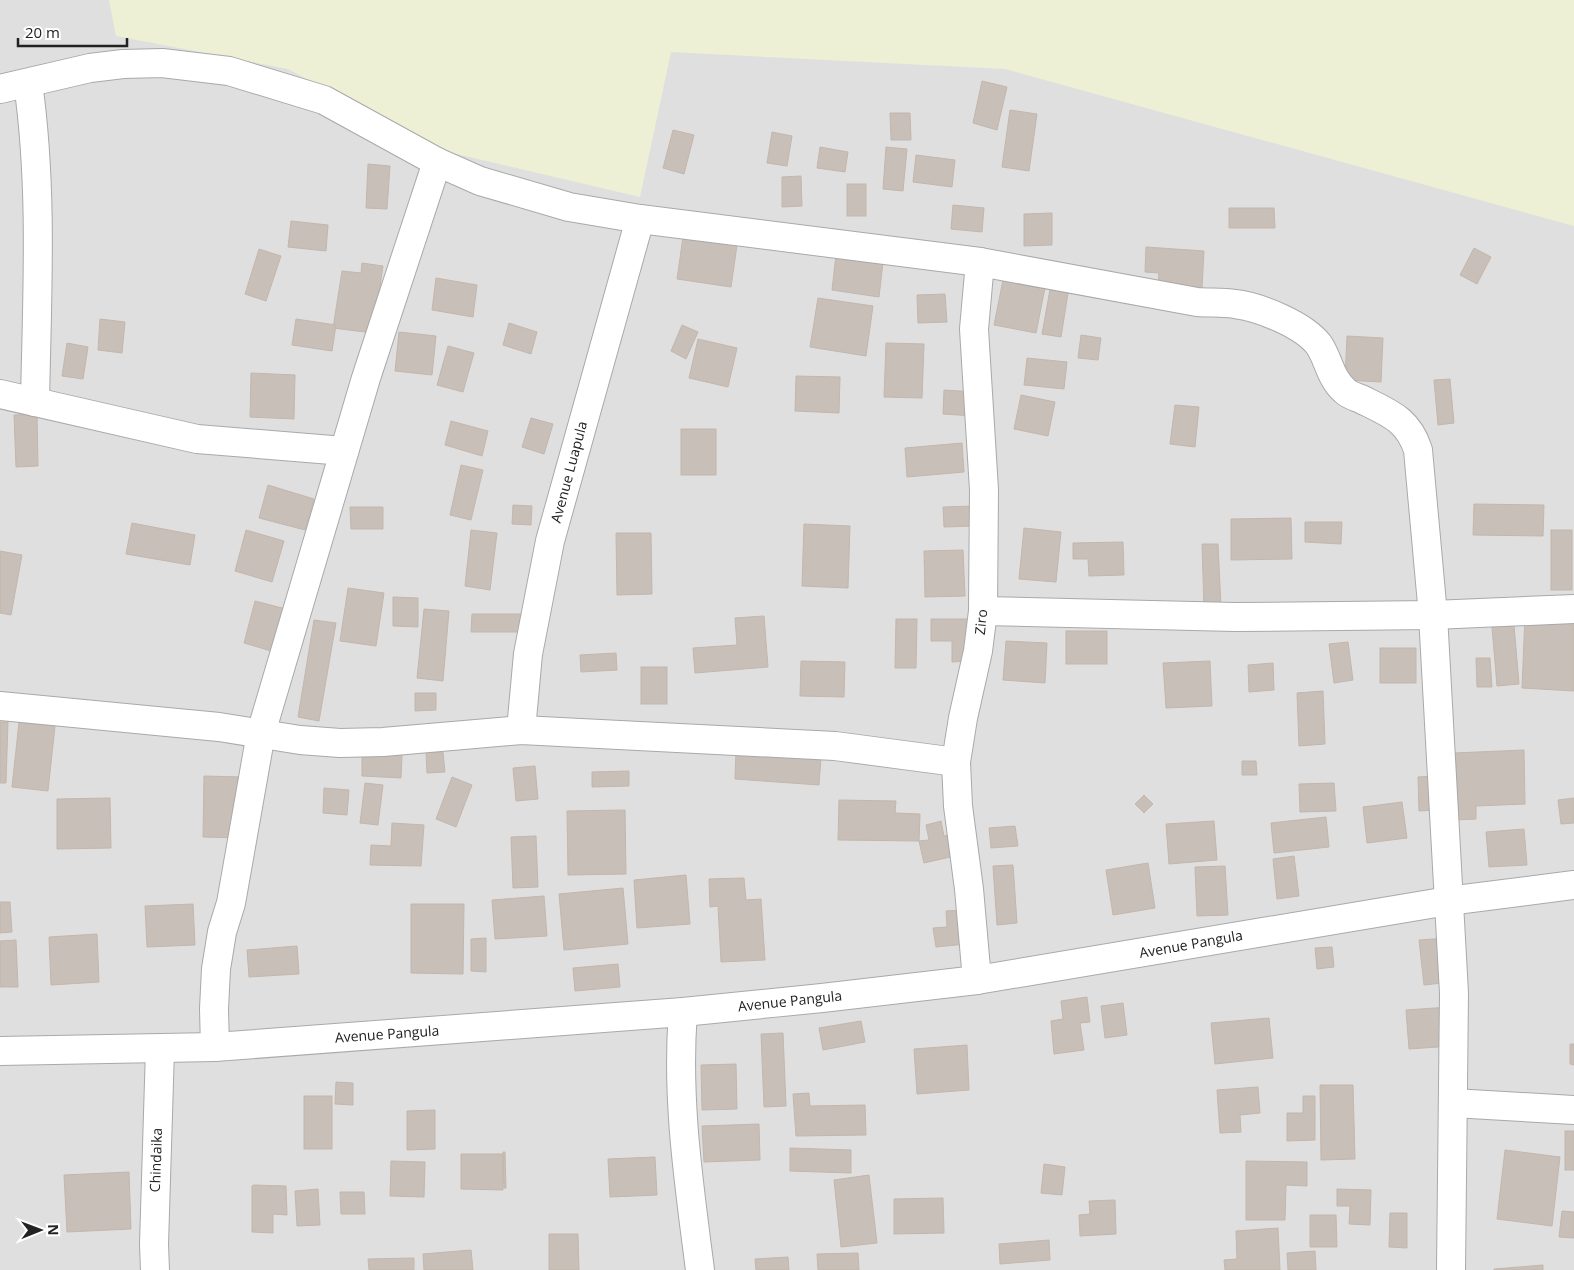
<svg xmlns="http://www.w3.org/2000/svg" width="1574" height="1270" font-family="'Open Sans',sans-serif">
  <style>
    .residential { fill: #e0dfdf }
    .farmland { fill: #eef0d5 }
    .building { fill: #c7bfb8; stroke: #c4b6ab }
    .lines { fill: none; stroke-linecap: round; stroke-linejoin: round }
    .street-casing { stroke: #a9a9a9; stroke-width: 30 }
    .street { stroke: #fff; stroke-width: 28 }
    .labels { text-anchor: middle; stroke-width: 4; stroke-linejoin: round; paint-order: stroke }
    .street-label { font-size: 14px; fill: #222; stroke: #fff }
  </style>
  <rect width="100%" height="100%" fill="#f2efe9"/>
  <rect class="residential" x="0" y="0" width="1574" height="1270"/>
  <path class="farmland" d="M109 0H1574V226L1005 69 671 52 640 197 444 151 288 69 116 36Z"/>
  <g class="building">
    <path d="M982 81 1007 87 997 130 973 123Z"/>
    <path d="M1010 110 1037 114 1029 171 1002 167Z"/>
    <path d="M890 113H910L911 140H891Z"/>
    <path d="M673 130 694 135 684 174 663 168Z"/>
    <path d="M772 132 792 136 787 166 767 163Z"/>
    <path d="M820 147 848 152 845 172 817 168Z"/>
    <path d="M886 147 907 149 903 191 883 189Z"/>
    <path d="M916 155 955 160 952 187 913 182Z"/>
    <path d="M368 164 390 166 387 209 366 208Z"/>
    <path d="M801 176 802 206 782 207V177Z"/>
    <rect x="847" y="184" width="19" height="32"/>
    <path d="M953 205 984 208 982 232 951 229Z"/>
    <path d="M1229 208H1274L1275 228H1229Z"/>
    <path d="M1052 213V245L1024 246V214Z"/>
    <path d="M291 221 328 225 326 251 288 247Z"/>
    <path d="M683 237 737 245 731 287 677 279Z"/>
    <path d="M1146 247 1204 251 1202 288 1158 285 1159 273 1145 272Z"/>
    <path d="M1474 248 1491 257 1477 284 1460 275Z"/>
    <path d="M259 249 281 256 266 301 245 294Z"/>
    <path d="M836 255 883 262 879 297 832 290Z"/>
    <path d="M362 263 383 266 373 333 333 328 342 271 361 273Z"/>
    <path d="M436 278 477 285 473 317 432 310Z"/>
    <path d="M1003 280 1045 288 1036 333 994 325Z"/>
    <path d="M1051 284 1069 287 1061 337 1042 334Z"/>
    <path d="M945 294 947 322 918 323 917 295Z"/>
    <path d="M818 298 873 306 866 356 810 347Z"/>
    <path d="M100 319 125 322 122 353 98 350Z"/>
    <path d="M296 319 336 325 332 351 292 345Z"/>
    <path d="M509 323 537 332 531 354 503 345Z"/>
    <path d="M682 325 698 332 686 359 671 351Z"/>
    <path d="M399 332 436 336 432 375 395 371Z"/>
    <path d="M1081 335 1101 338 1098 360 1078 358Z"/>
    <path d="M1347 336 1383 338 1381 382 1345 380Z"/>
    <path d="M698 339 737 348 728 387 689 378Z"/>
    <path d="M67 343 88 347 83 379 62 376Z"/>
    <path d="M886 343 924 344 922 398 884 397Z"/>
    <path d="M448 346 474 353 463 392 437 385Z"/>
    <path d="M1027 358 1067 362 1064 389 1024 385Z"/>
    <path d="M251 373 295 375 294 419 250 417Z"/>
    <path d="M796 376 840 377 839 413 795 411Z"/>
    <path d="M1450 379 1454 423 1438 425 1434 380Z"/>
    <path d="M944 390 975 392 974 416 943 414Z"/>
    <path d="M1021 395 1055 402 1048 436 1014 429Z"/>
    <path d="M1175 405 1199 407 1195 447 1170 444Z"/>
    <path d="M37 414 38 466 16 467 14 415Z"/>
    <path d="M531 418 553 424 544 454 522 447Z"/>
    <path d="M451 421 488 431 482 456 445 445Z"/>
    <rect x="681" y="429" width="35" height="46"/>
    <path d="M962 443 964 472 907 477 905 448Z"/>
    <path d="M461 465 483 470 471 520 450 515Z"/>
    <path d="M268 485 314 499 305 530 259 518Z"/>
    <path d="M1474 504 1544 505 1543 536 1473 535Z"/>
    <path d="M513 505 532 506 531 525 512 524Z"/>
    <path d="M974 506 975 526 944 527 943 507Z"/>
    <path d="M350 507H383V529H351Z"/>
    <path d="M1291 518 1292 559 1231 560V519Z"/>
    <path d="M1305 522H1342L1341 544 1305 542Z"/>
    <path d="M132 523 195 535 190 565 126 554Z"/>
    <path d="M804 524 850 526 848 588 802 586Z"/>
    <path d="M1024 528 1061 532 1056 582 1019 579Z"/>
    <path d="M246 530 284 541 272 582 235 571Z"/>
    <path d="M471 530 497 533 490 590 465 586Z"/>
    <rect x="1551" y="530" width="21" height="60"/>
    <path d="M616 533H651L652 594 617 595Z"/>
    <path d="M1123 542 1124 575 1089 576 1088 559H1073V543Z"/>
    <path d="M1202 544H1218L1221 607 1204 608Z"/>
    <path d="M963 550 965 596 925 597 924 551Z"/>
    <path d="M0 551 22 555 11 615 0 613Z"/>
    <path d="M348 588 384 593 376 646 340 641Z"/>
    <path d="M393 597 418 598V627L393 626Z"/>
    <path d="M255 601 290 610 278 653 244 643Z"/>
    <path d="M424 609 449 611 443 681 417 678Z"/>
    <path d="M472 614H525L524 632H471Z"/>
    <path d="M764 616 768 667 695 673 693 648 737 645 735 618Z"/>
    <path d="M1525 616 1574 618V691L1522 688Z"/>
    <path d="M896 619H917L916 668H895Z"/>
    <path d="M931 619H971V661L952 662V641H931Z"/>
    <path d="M314 620 336 623 319 721 298 717Z"/>
    <path d="M1514 625 1519 684 1497 686 1492 627Z"/>
    <rect x="1066" y="631" width="41" height="33"/>
    <path d="M1006 641 1047 643 1045 683 1003 680Z"/>
    <path d="M1348 642 1353 680 1334 683 1329 644Z"/>
    <rect x="1380" y="648" width="36" height="35"/>
    <path d="M616 653 617 670 581 672 580 655Z"/>
    <path d="M1476 658H1490L1492 687H1477Z"/>
    <path d="M801 661 845 662 844 697 800 696Z"/>
    <path d="M1210 661 1212 706 1166 708 1163 663Z"/>
    <path d="M1273 663 1274 690 1249 692 1248 665Z"/>
    <rect x="641" y="667" width="26" height="37"/>
    <path d="M1323 691 1325 744 1299 746 1297 693Z"/>
    <path d="M415 693H436V710L415 711Z"/>
    <path d="M0 722H8L6 783H0Z"/>
    <path d="M19 722 55 726 48 791 12 787Z"/>
    <path d="M1524 750 1525 804 1476 806V819L1455 820 1454 753Z"/>
    <path d="M426 752H443L445 772 427 773Z"/>
    <path d="M736 752 821 758 819 785 735 779Z"/>
    <path d="M362 753 402 755 401 778 362 776Z"/>
    <path d="M1242 761H1256L1257 775H1242Z"/>
    <path d="M535 766 538 799 516 801 513 768Z"/>
    <path d="M629 771V786L592 787V772Z"/>
    <path d="M204 776 242 777 240 838 203 837Z"/>
    <path d="M1435 776 1437 810 1419 811 1418 777Z"/>
    <path d="M452 777 472 785 456 827 436 819Z"/>
    <path d="M365 783 383 785 378 825 360 823Z"/>
    <path d="M1334 783 1336 811 1300 812 1299 784Z"/>
    <path d="M324 788 349 790 347 815 323 813Z"/>
    <path d="M1144 795 1153 804 1144 813 1135 804Z"/>
    <path d="M110 798 111 848 57 849V799Z"/>
    <path d="M1574 798V823L1561 824 1558 800Z"/>
    <path d="M839 800 896 801 895 813 920 814 919 841 838 840Z"/>
    <path d="M1402 802 1407 838 1367 843 1363 807Z"/>
    <path d="M625 810 626 874 568 875 567 811Z"/>
    <path d="M1326 817 1329 847 1274 853 1271 823Z"/>
    <path d="M941 821 944 836 955 834 959 855 924 863 919 841 929 840 926 825Z"/>
    <path d="M1214 821 1217 860 1169 864 1166 824Z"/>
    <path d="M392 823 424 825 421 866 370 865 371 845 391 846Z"/>
    <path d="M1015 826 1018 846 991 848 989 828Z"/>
    <path d="M1524 829 1527 865 1489 867 1486 832Z"/>
    <path d="M536 836 538 887 513 888 511 837Z"/>
    <path d="M1294 856 1299 896 1277 899 1273 859Z"/>
    <path d="M1148 863 1155 908 1113 915 1106 870Z"/>
    <path d="M1013 865 1017 923 997 925 993 866Z"/>
    <path d="M1225 866 1228 915 1197 916 1195 867Z"/>
    <path d="M686 875 690 924 637 928 634 880Z"/>
    <path d="M744 878 746 900 761 899 765 960 721 962 718 906 710 907 709 879Z"/>
    <path d="M623 888 628 944 564 950 559 894Z"/>
    <path d="M544 896 547 936 495 939 492 900Z"/>
    <path d="M0 902H10L12 932 0 933Z"/>
    <path d="M193 904 195 945 147 947 145 906Z"/>
    <path d="M411 904H464L463 974 411 973Z"/>
    <path d="M964 910 966 944 936 947 933 928 947 927 946 911Z"/>
    <path d="M97 934 99 982 51 985 49 937Z"/>
    <path d="M486 938V972L471 971V939Z"/>
    <path d="M1446 938 1451 982 1424 985 1419 940Z"/>
    <path d="M16 940 18 987H0V941Z"/>
    <path d="M297 946 299 974 249 977 247 950Z"/>
    <path d="M1332 947 1334 967 1317 969 1315 948Z"/>
    <path d="M618 964 620 987 575 991 573 968Z"/>
    <path d="M1087 997 1090 1022 1080 1023 1084 1050 1054 1054 1051 1021 1063 1019 1061 1001Z"/>
    <path d="M1123 1003 1127 1035 1105 1038 1101 1006Z"/>
    <path d="M1449 1007 1452 1046 1409 1049 1406 1010Z"/>
    <path d="M1269 1018 1273 1058 1215 1064 1211 1023Z"/>
    <path d="M861 1021 865 1042 823 1050 819 1028Z"/>
    <path d="M783 1033 786 1106 764 1107 761 1034Z"/>
    <path d="M1570 1044H1574V1065L1570 1064Z"/>
    <path d="M967 1045 969 1090 917 1094 914 1049Z"/>
    <path d="M736 1064 737 1109 702 1110 701 1065Z"/>
    <path d="M336 1082 353 1083V1105L335 1104Z"/>
    <path d="M1320 1085H1353L1355 1159 1321 1160Z"/>
    <path d="M1258 1087 1260 1113 1240 1115 1241 1132 1220 1133 1217 1090Z"/>
    <path d="M809 1093 810 1106 865 1105 866 1135 796 1136 793 1094Z"/>
    <rect x="304" y="1096" width="28" height="53"/>
    <path d="M1303 1096H1315V1140L1287 1141V1113H1303Z"/>
    <path d="M435 1110V1149L407 1150V1111Z"/>
    <path d="M759 1124 760 1160 704 1162 702 1126Z"/>
    <rect x="1565" y="1131" width="9" height="39"/>
    <path d="M790 1148 851 1150V1173L790 1171Z"/>
    <path d="M1505 1150 1560 1157 1552 1226 1497 1219Z"/>
    <path d="M503 1152H505L506 1188H504Z"/>
    <path d="M461 1154H503V1190L461 1189Z"/>
    <path d="M655 1157 657 1195 610 1197 608 1159Z"/>
    <path d="M391 1161 425 1162 424 1197 390 1196Z"/>
    <path d="M1246 1161 1307 1162V1186L1286 1185 1285 1220H1246Z"/>
    <path d="M1044 1164 1065 1167 1062 1195 1041 1193Z"/>
    <path d="M129 1172 131 1229 67 1232 64 1175Z"/>
    <path d="M869 1175 877 1243 841 1247 834 1180Z"/>
    <path d="M254 1185 286 1186 287 1215 273 1214V1233L252 1232V1186Z"/>
    <path d="M318 1189 320 1225 297 1226 295 1191Z"/>
    <path d="M1337 1189 1371 1190 1370 1225 1349 1224 1350 1206H1337Z"/>
    <path d="M340 1192H364L365 1214H341Z"/>
    <path d="M943 1198 944 1233 894 1234V1199Z"/>
    <path d="M1115 1200 1116 1234 1080 1236 1079 1215 1090 1214 1089 1201Z"/>
    <path d="M1562 1211 1574 1212V1238L1559 1237Z"/>
    <path d="M1390 1213H1407V1248L1389 1247Z"/>
    <path d="M1310 1215H1336L1337 1247H1310Z"/>
    <path d="M1278 1228 1280 1270H1225L1224 1260 1237 1259 1236 1231Z"/>
    <path d="M549 1234H578L579 1270H549Z"/>
    <path d="M1049 1240 1050 1260 1000 1264 999 1244Z"/>
    <path d="M471 1250 473 1270H424L423 1254Z"/>
    <path d="M1315 1251 1316 1270H1288L1287 1253Z"/>
    <path d="M858 1253 859 1270H818L817 1254Z"/>
    <path d="M788 1257 789 1270H756L755 1259Z"/>
    <path d="M414 1258V1270H369L368 1259Z"/>
    <path d="M1543 1265V1270H1494V1269Z"/>
  </g>
  <g class="lines">
    <g class="street-casing">
      <g id="street">
        <path d="M28 83C43 189 37 295 35 402"/>
        <path d="M0 89 90 68 123 64 162 63 229 71 324 100 437 162 480 181 569 207 640 219 980 262 1197 302C1210 303 1223 302 1235 304 1260 307 1304 325 1319 345 1329 360 1330 378 1345 391 1349 395 1356 397 1361 399 1389 413 1408 419 1418 450L1433 615 1454 993 1451 1270"/>
        <path d="M0 394 197 439 344 451"/>
        <path d="M983 611 1235 617 1433 615 1574 609"/>
        <path d="M0 706 219 727 300 740 340 743 383 742 521 730 835 746 956 762"/>
        <path d="M521 730 528 654 550 541 640 219"/>
        <path d="M977 980 969 889 958 806 956 762 963 718 978 651 983 611 984 490 974 329 980 262"/>
        <path d="M683 1012C676 1099 689 1184 700 1270"/>
        <path d="M215 1047 214 1009 216 969 222 932 231 903 261 733 366 378 437 162"/>
        <path d="M0 1051 215 1047 683 1012 822 998 977 980 1448 901 1574 885"/>
        <path d="M1453 1103 1574 1110"/>
        <path d="M155 1270 154 1244 160 1049"/>
      </g>
    </g>
    <use href="#street" class="street"/>
  </g>
  <g class="labels">
    <g class="street-label">
      <text transform="translate(569 472) rotate(-75)" y="5">Avenue Luapula</text>
      <text transform="translate(981 622) rotate(-84)" y="5">Ziro</text>
      <text transform="translate(1191 944) rotate(-10)" y="5">Avenue Pangula</text>
      <text transform="translate(790 1001) rotate(-6)" y="5">Avenue Pangula</text>
      <text transform="translate(387 1034) rotate(-4)" y="5">Avenue Pangula</text>
      <text transform="translate(156 1160) rotate(-88)" y="5">Chindaika</text>
    </g>
  </g>
  <g transform="translate(40 1230) rotate(89)" stroke="#ffffff" stroke-width="4" paint-order="stroke">
  <path d="M0-4L9 19L0 12L-9 19Z" fill="#222222"/>
  <text y="-8" font-size="14" font-weight="bold" text-anchor="middle" fill="#222222">N</text>
  </g>
  <path d="M18 38v8h109v-8" fill="none" stroke="#222222" stroke-width="2.5"/>
  <text x="25" y="38" font-size="15" fill="#222222" stroke="#ffffff" stroke-width="4" paint-order="stroke">20 m</text>
</svg>
